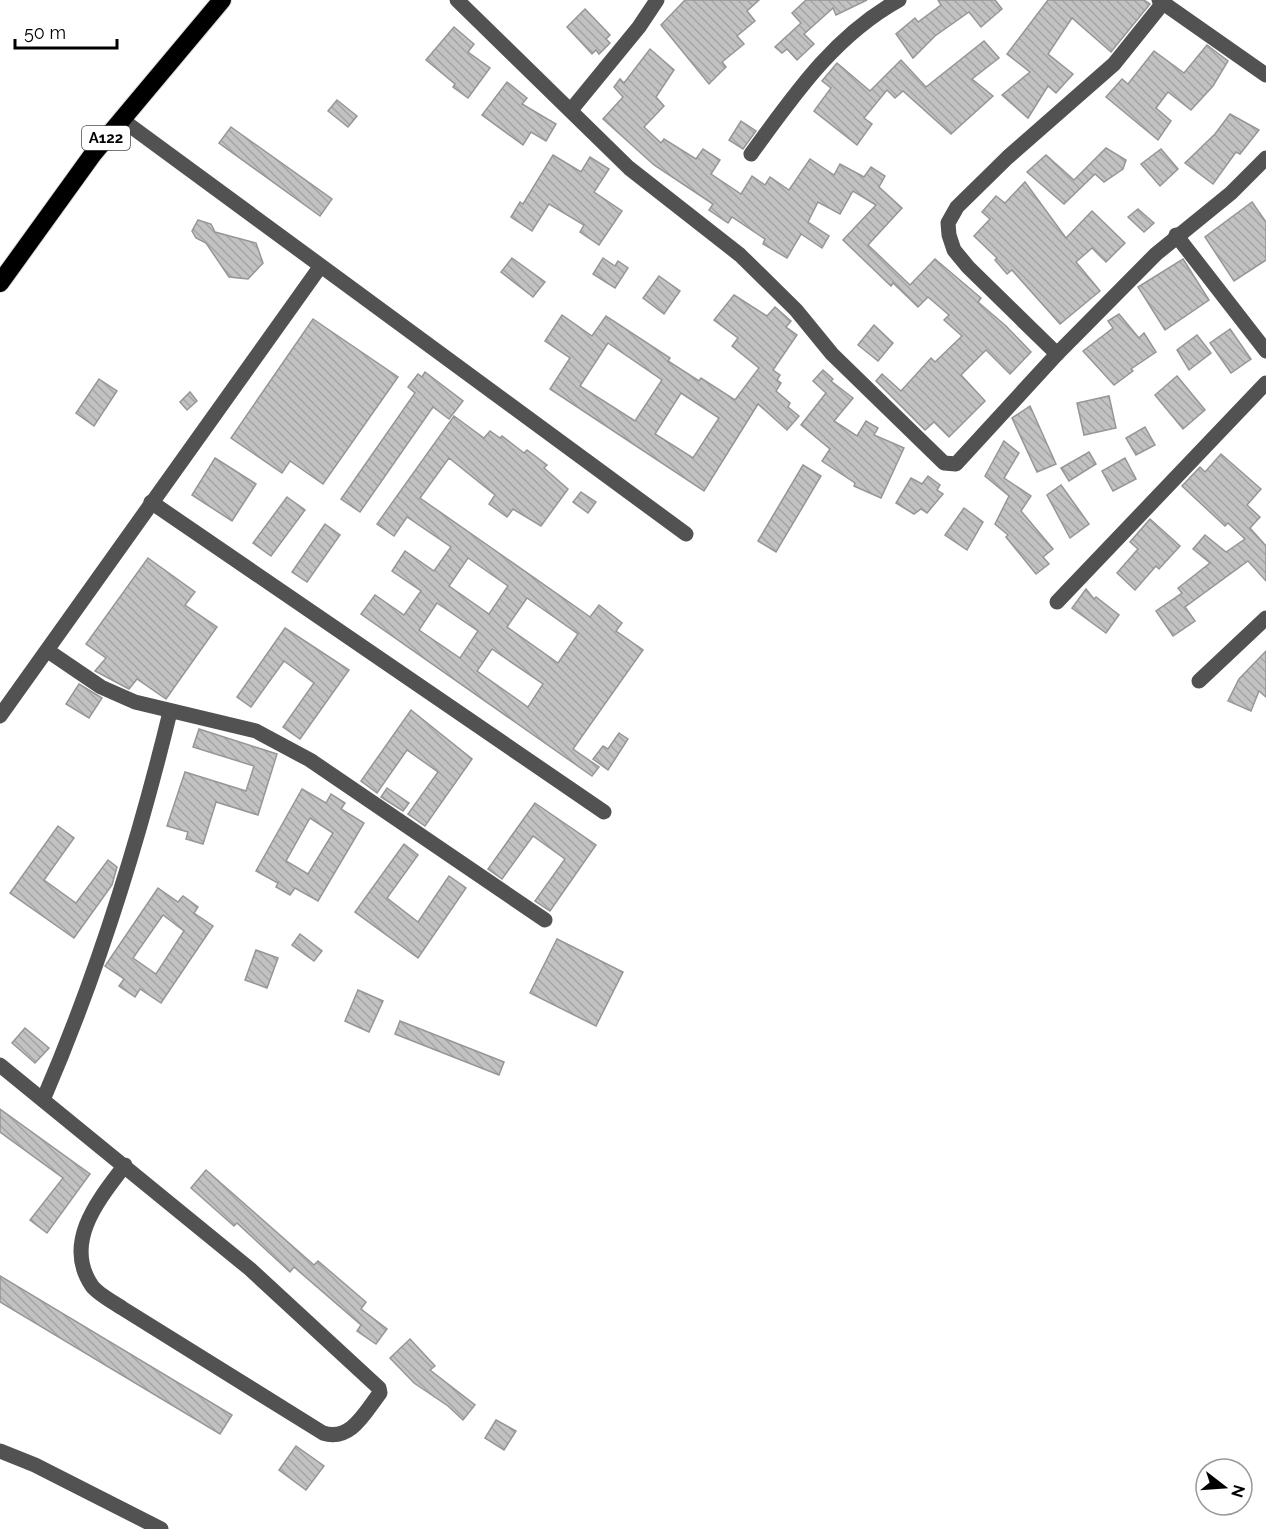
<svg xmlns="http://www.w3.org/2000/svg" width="1266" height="1529" font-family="Raleway,sans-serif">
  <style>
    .building { fill: url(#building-back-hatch); stroke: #969696; stroke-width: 1.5; fill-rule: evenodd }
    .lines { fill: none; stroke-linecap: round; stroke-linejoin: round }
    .highway-casing { stroke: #dbdbdb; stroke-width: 20 }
    .minor { stroke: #525252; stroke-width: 15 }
    .highway { stroke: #000; stroke-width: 18 }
    .labels { text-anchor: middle; stroke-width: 5; stroke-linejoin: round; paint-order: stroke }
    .shield { fill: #fff; stroke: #4c4c4c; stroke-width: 1.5 }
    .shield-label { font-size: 15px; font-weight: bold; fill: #000 }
  </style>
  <defs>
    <pattern id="building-back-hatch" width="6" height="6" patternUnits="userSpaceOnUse" patternTransform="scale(1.5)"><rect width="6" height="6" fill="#c2c2c2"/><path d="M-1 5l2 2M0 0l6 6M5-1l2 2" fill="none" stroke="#a5a5a5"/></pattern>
  </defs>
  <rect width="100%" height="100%" fill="#fff"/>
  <g class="building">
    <path d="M685 0H759L747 11 755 21 737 36 744 44 722 62 726 67 709 84 661 25Z"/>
    <path d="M806 0H867L836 15 833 8 804 34 814 44 797 60 787 49 782 53 775 47 801 23 792 13Z"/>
    <path d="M938 0H995L1002 9 981 27 969 12 935 36 913 58 896 34 915 18 918 22 941 5Z"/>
    <path d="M1048 0H1144L1150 4 1111 52 1072 18 1048 54 1073 74 1056 93 1048 86 1028 118 1002 95 1030 72 1007 54Z"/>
    <path d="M585 9 610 35 606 39 610 43 599 54 596 50 592 54 567 27Z"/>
    <path d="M454 27 474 44 468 52 490 68 468 98 453 87 455 84 426 60Z"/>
    <path d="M984 41 999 58 972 79 993 96 951 134 903 91 895 98 887 90 864 118 872 124 857 145 814 111 831 88 822 81 837 63 870 91 901 60 926 87Z"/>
    <path d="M1207 45 1228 61 1213 86 1191 110 1168 92 1156 108 1171 121 1158 140 1106 97 1122 79 1128 84 1154 51 1184 73Z"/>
    <path d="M650 49 674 70 656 97 664 106 644 127 661 143 664 139 696 159 703 149 720 160 711 174 741 194 752 176 765 185 770 177 789 190 810 159 834 175 840 164 864 177 871 167 885 176 879 187 902 208 868 245 910 285 935 259 981 298 978 302 1006 326 1031 352 1010 374 986 350 961 375 985 401 949 437 934 422 925 430 876 381 882 374 901 391 931 358 935 362 962 336 944 320 949 315 928 297 918 307 893 283 891 286 843 240 876 205 853 191 840 214 818 202 808 222 829 236 822 248 801 234 787 258 763 244 765 239 732 217 728 223 709 210 713 204 654 165 603 119 623 97 614 87 620 79 624 83Z"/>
    <path d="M507 82 527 98 522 104 556 124 546 141 531 132 523 145 482 115Z"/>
    <path d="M337 100 357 116 348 127 328 111Z"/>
    <path d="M1230 114 1259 130 1240 154 1236 152 1213 184 1185 163 1215 134Z"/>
    <path d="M741 121 756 131 743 149 729 140Z"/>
    <path d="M231 127 332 199 320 216 219 143Z"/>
    <path d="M1106 148 1126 160 1123 169 1104 182 1095 174 1064 204 1027 172 1046 155 1074 180Z"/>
    <path d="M1161 149 1178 169 1160 186 1141 164Z"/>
    <path d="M553 155 581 172 590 157 609 169 594 192 622 211 599 245 580 232 584 225 549 204 532 231 511 217 520 202 523 204Z"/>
    <path d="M1025 182 1066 238 1092 211 1125 243 1106 262 1092 248 1076 262 1100 291 1060 324 1012 270 1007 274 995 260 997 258 974 236 990 219 982 212 996 196 1005 203Z"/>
    <path d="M1252 202 1266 222V260L1234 281 1205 237Z"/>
    <path d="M1138 209 1154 223 1144 232 1128 217Z"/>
    <path d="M198 220 211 224 215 232 256 243 263 263 248 279 229 277 206 243 196 238 192 231Z"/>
    <path d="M512 258 545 282 533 297 501 272Z"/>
    <path d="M603 258 615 266 618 261 628 268 615 288 593 274Z"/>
    <path d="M1183 259 1209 300 1165 330 1138 287Z"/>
    <path d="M659 276 680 291 664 314 643 298Z"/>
    <path d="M734 295 767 316 775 307 791 321 786 327 797 335 773 370 780 375 777 380 781 383 776 391 790 403 788 407 799 416 787 430 758 404 704 491 550 389 570 358 545 341 562 315 592 336 606 316 670 358 668 361 699 381 701 378 735 400 759 368 732 346 738 338 714 320ZM608 343 662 380 635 421 580 386ZM681 393 719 418 693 458 655 434Z"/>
    <path d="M1119 314 1139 338 1144 333 1156 352 1131 369 1133 371 1114 385 1083 351 1113 328 1108 321Z"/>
    <path d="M313 319 398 377 323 484 290 461 282 473 231 438Z"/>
    <path d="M874 325 893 343 878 361 858 345Z"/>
    <path d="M1230 329 1251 359 1231 373 1210 343Z"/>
    <path d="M1197 335 1211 353 1189 370 1177 350Z"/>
    <path d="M823 370 833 379 831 381 853 398 834 421 857 436 866 421 878 428 874 435 904 448 881 498 854 486 855 483 822 461 830 449 801 425 826 393 813 381Z"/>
    <path d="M425 372 463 401 449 419 433 407 360 512 341 499 415 393 408 387 418 374 422 377Z"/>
    <path d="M1177 376 1205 410 1183 429 1155 395Z"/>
    <path d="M99 379 117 391 94 426 76 413Z"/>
    <path d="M190 392 197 401 187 410 180 402Z"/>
    <path d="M1109 396 1116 428 1084 435 1077 403Z"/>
    <path d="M1030 406 1056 464 1037 472 1012 418Z"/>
    <path d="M454 416 484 438 490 431 500 438 502 436 524 453 527 450 547 465 544 468 568 489 541 526 513 509 507 517 489 504 495 495 449 458 420 498 586 614 590 617 599 605 622 623 616 631 643 650 573 749 599 767 592 776 361 614 375 595 404 615 421 591 392 571 405 551 434 571 451 547 407 517 394 536 377 524ZM468 558 508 586 489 614 449 586ZM527 598 578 634 558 663 507 627ZM437 603 478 631 460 658 419 630ZM492 649 543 684 528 707 477 671Z"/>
    <path d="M1145 427 1155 445 1136 455 1126 438Z"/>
    <path d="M1004 441 1019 453 1004 478 1031 496 1021 511 1053 549 1043 557 1049 564 1036 574 1006 537 1008 535 995 524 1009 496 985 476Z"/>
    <path d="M1089 452 1096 464 1069 481 1061 468Z"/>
    <path d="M1221 454 1261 489 1247 505 1260 517 1250 528 1266 546V581L1248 561 1185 607 1195 621 1173 636 1156 611 1182 593 1178 588 1210 563 1193 549 1205 535 1226 552 1245 539 1228 523 1225 526 1182 486 1200 467 1205 472Z"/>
    <path d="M215 458 256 484 232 521 192 495Z"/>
    <path d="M1125 458 1136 479 1113 491 1102 471Z"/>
    <path d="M803 465 821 476 776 552 758 541Z"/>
    <path d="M928 476 940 485 937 490 943 494 927 513 921 509 914 514 896 503 911 478 922 484Z"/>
    <path d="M1061 485 1089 524 1070 538 1047 495Z"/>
    <path d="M581 492 596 502 588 513 573 502Z"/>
    <path d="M287 497 305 510 271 556 253 543Z"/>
    <path d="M964 508 983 522 967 550 945 535Z"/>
    <path d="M1150 519 1180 546 1159 569 1156 566 1135 590 1117 573 1138 549 1130 542Z"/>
    <path d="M325 524 340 535 307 582 292 572Z"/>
    <path d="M148 558 195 592 185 605 217 627 166 699 137 679 129 689 95 671 106 658 86 644Z"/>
    <path d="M1086 589 1094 599 1096 597 1119 615 1106 633 1072 608Z"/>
    <path d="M285 628 349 670 300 739 283 727 314 683 284 661 251 707 237 697Z"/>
    <path d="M1266 651V697L1259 691 1251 711 1228 701 1239 679Z"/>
    <path d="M79 684 102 698 89 718 66 704Z"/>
    <path d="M411 710 472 759 425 826 408 814 438 772 407 750 377 793 361 781Z"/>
    <path d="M199 729 277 754 258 815 216 802 203 844 186 839 188 832 167 826 185 772 246 791 254 766 193 747Z"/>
    <path d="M619 733 628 739 608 770 593 759 603 746 608 749Z"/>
    <path d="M387 788 409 803 403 811 381 797Z"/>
    <path d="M302 789 326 803 331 794 345 803 341 809 364 823 318 901 295 888 290 895 276 887 278 883 256 871ZM310 818 333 833 308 874 286 861Z"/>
    <path d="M535 803 596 845 550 911 535 901 565 859 533 836 502 879 488 869Z"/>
    <path d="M58 826 74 838 44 880 76 903 108 860 117 867 112 885 74 938 10 893Z"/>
    <path d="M404 844 418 855 387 898 418 922 449 876 466 888 418 958 355 912Z"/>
    <path d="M158 888 178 902 183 896 198 907 194 913 213 926 161 1003 140 989 135 997 119 986 124 979 105 966ZM163 915 184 931 156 974 133 958Z"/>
    <path d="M300 934 322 951 314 961 292 945Z"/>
    <path d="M557 939 623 972 596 1026 530 993Z"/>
    <path d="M256 950 278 958 267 988 245 980Z"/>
    <path d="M358 990 383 1001 369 1032 345 1021Z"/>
    <path d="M400 1021 504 1062 499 1075 395 1034Z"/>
    <path d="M25 1028 49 1048 35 1063 12 1043Z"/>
    <path d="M0 1109 90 1174 47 1233 30 1220 63 1178 0 1132Z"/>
    <path d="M206 1170 314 1265 318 1261 366 1302 361 1309 387 1329 376 1344 357 1331 361 1325 294 1267 290 1272 237 1223 234 1226 191 1188Z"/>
    <path d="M0 1276 232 1415 220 1434 0 1302Z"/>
    <path d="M410 1339 435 1366 430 1370 475 1405 463 1420 448 1406 414 1383 390 1358Z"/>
    <path d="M496 1420 516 1431 504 1450 485 1438Z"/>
    <path d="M296 1446 324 1466 306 1490 279 1470Z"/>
  </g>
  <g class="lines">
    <g class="highway-casing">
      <path id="highway" d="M0 283 93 154 222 0"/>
    </g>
    <g class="minor">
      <path d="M457 0 629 168 740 255 796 310 832 354 944 463 956 464 1057 354 1156 254 1231 193 1266 158"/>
      <path d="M1159 0 1266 75"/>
      <path d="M571 110 639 27 657 0"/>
      <path d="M121 119 686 534"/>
      <path d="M751 154C794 95 834 36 899 0"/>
      <path d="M1176 235 1266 351"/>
      <path d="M1057 354 968 267 954 250 949 235 948 223 957 207 1008 157 1114 64 1163 3"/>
      <path d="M151 502 604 812"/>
      <path d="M1057 602 1266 383"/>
      <path d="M48 651 101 687 135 702 256 731 310 760 545 920"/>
      <path d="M1199 681 1266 618"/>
      <path d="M0 716 320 267"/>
      <path d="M0 1065 250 1269 379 1388 380 1393C365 1412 351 1442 323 1433L122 1308C113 1302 98 1294 92 1286 62 1242 100 1198 125 1165"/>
      <path d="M43 1100C97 975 138 844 170 712"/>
      <path d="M0 1451 35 1465 161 1529"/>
    </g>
    <use href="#highway" class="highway"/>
  </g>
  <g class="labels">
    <rect class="shield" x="82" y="126" width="48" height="24" rx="4.5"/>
    <g class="shield-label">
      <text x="106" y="143">A122</text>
    </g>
  </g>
  <g transform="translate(1224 1487) rotate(107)"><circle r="28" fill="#ffffff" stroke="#999999" stroke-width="1.5"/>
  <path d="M0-4.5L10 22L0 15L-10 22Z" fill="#000000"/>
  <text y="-9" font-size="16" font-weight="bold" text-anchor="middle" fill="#000000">N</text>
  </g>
  <path d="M15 39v9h102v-9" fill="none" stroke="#000000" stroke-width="3"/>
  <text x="24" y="39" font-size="18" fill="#000000" stroke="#ffffff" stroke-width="4.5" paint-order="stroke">50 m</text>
</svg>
